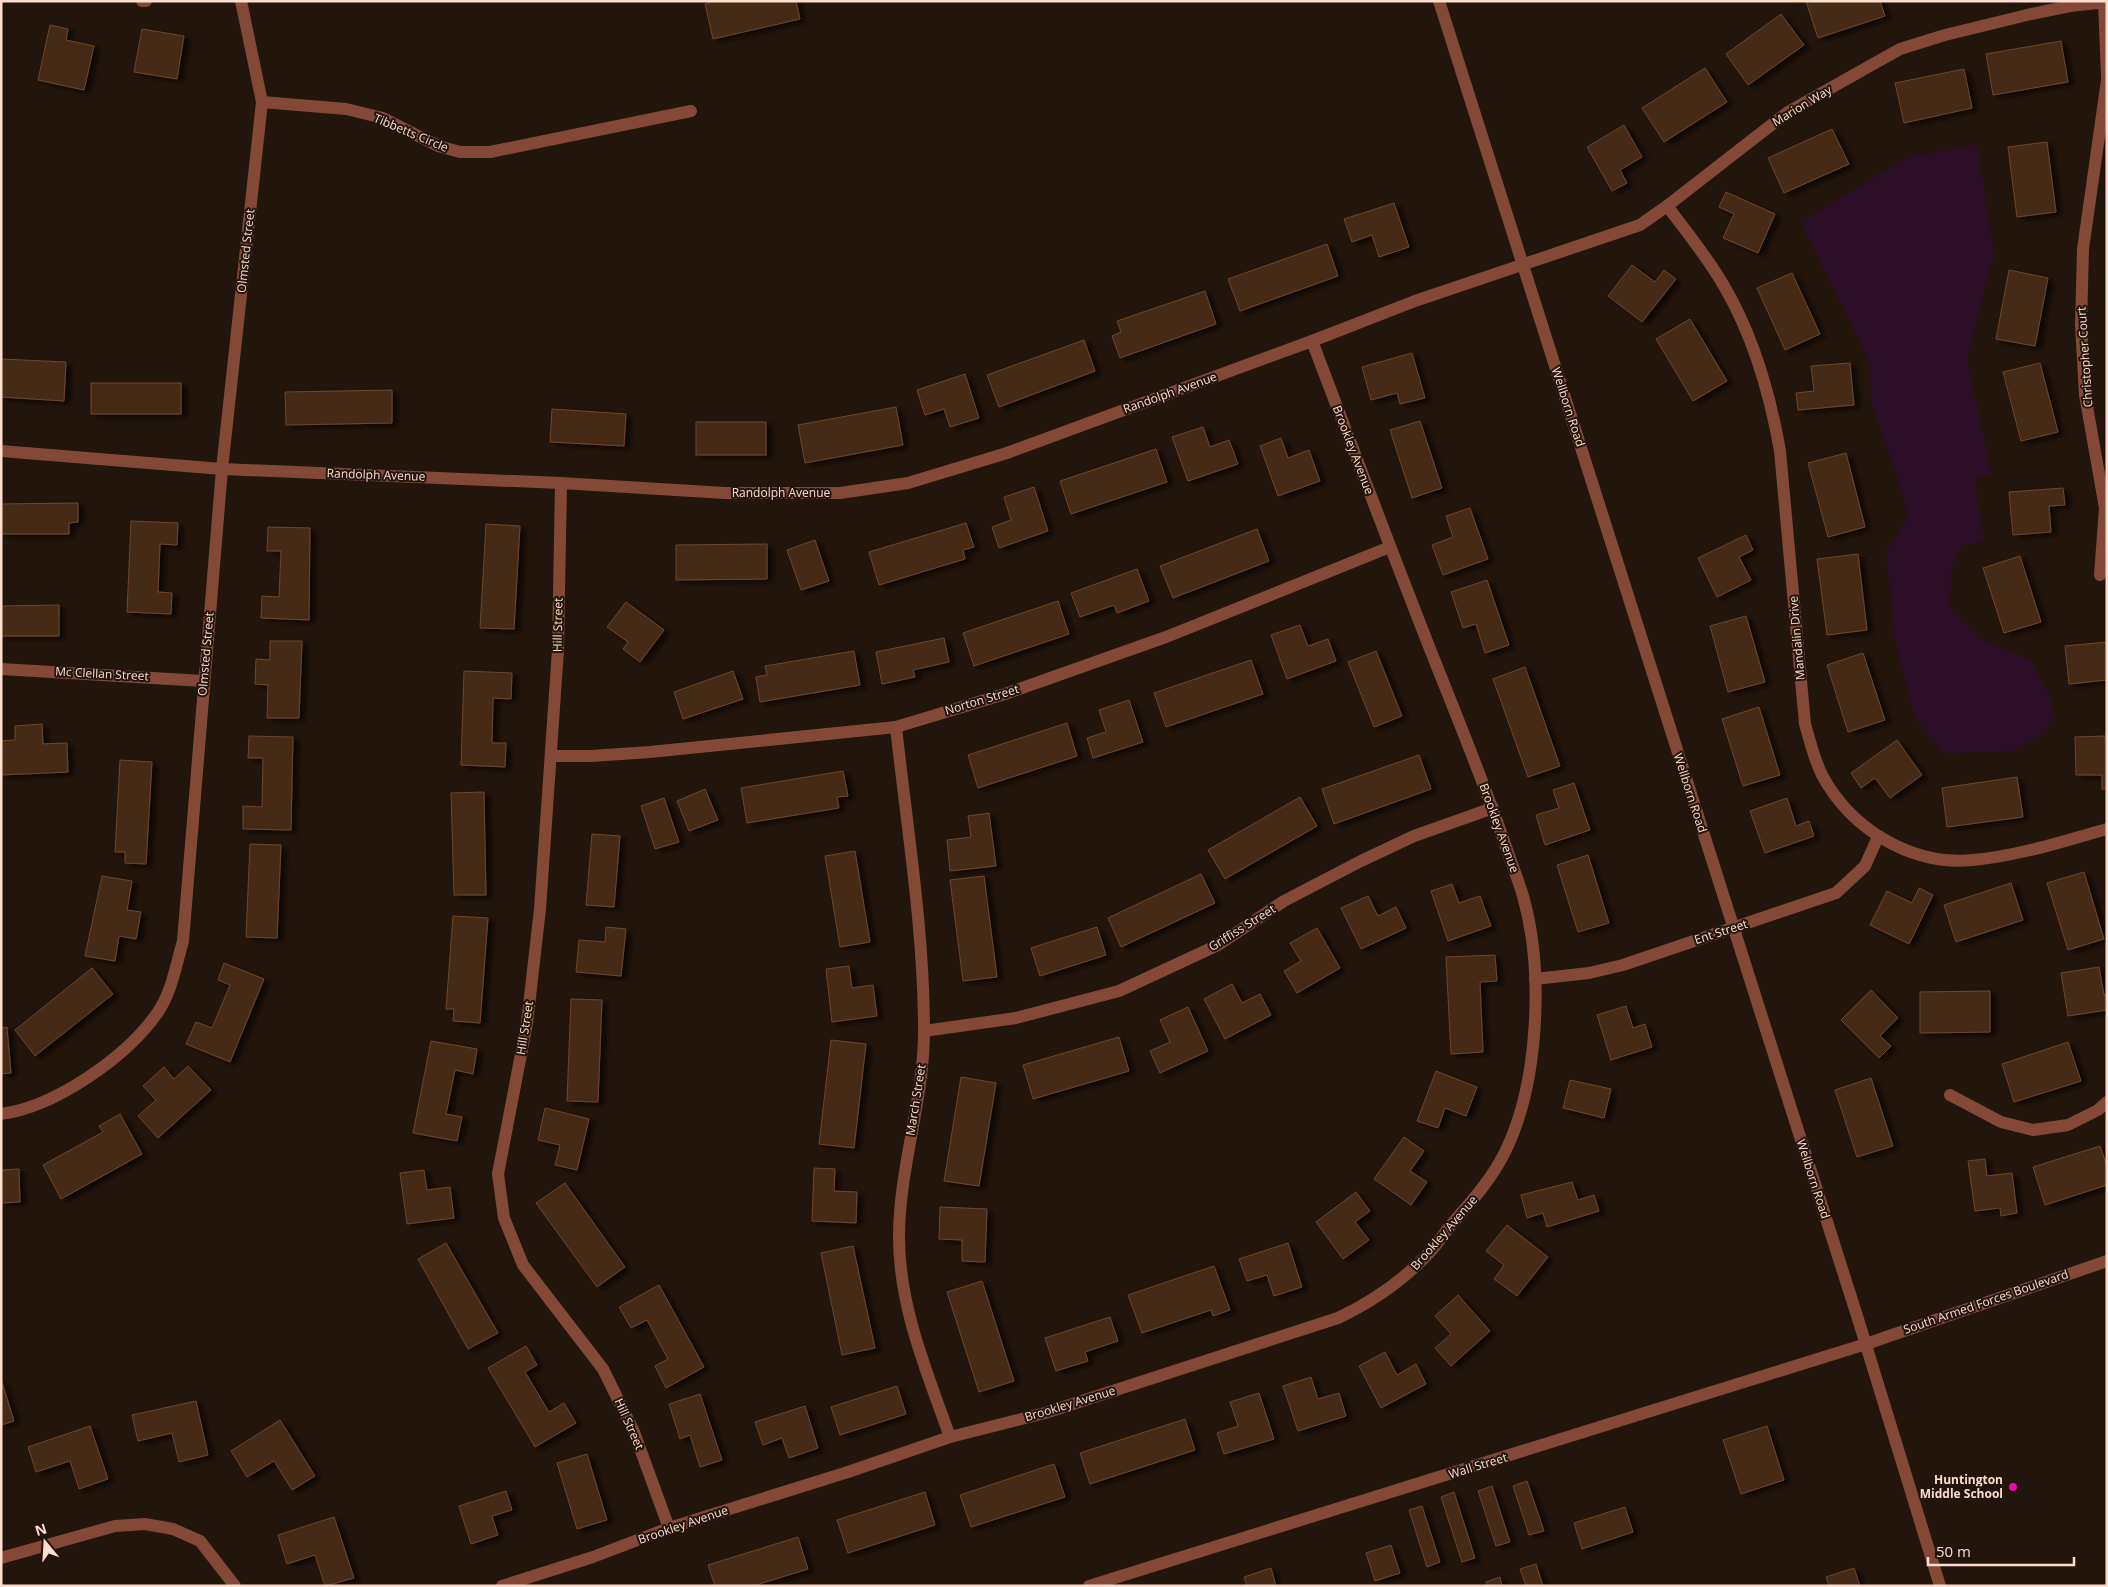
<svg xmlns="http://www.w3.org/2000/svg" width="2108" height="1587" font-family="'Open Sans',sans-serif">
  <style>
    .green { fill: #2c0f27 }
    .building { fill: #442a18; stroke: #704629; filter: url(#shadow) }
    .lines { fill: none; stroke-linecap: round; stroke-linejoin: round }
    .minor { stroke: #834936; stroke-width: 12 }
    .poi-dot { fill: #f800ab; stroke: #22150c; stroke-width: 2 }
    .labels { text-anchor: middle; stroke-width: 4; stroke-linejoin: round; paint-order: stroke }
    .street-label { font-size: 12px; fill: #ffddcd; stroke: #22150c }
    .poi-label { font-size: 12px; font-weight: bold; fill: #ffddcd; stroke: #22150c; text-anchor: end }
  </style>
  <defs>
    <filter id="shadow"><feDropShadow dx="5.5" dy="3" stdDeviation="2.5" flood-color="#0009"/></filter>
  </defs>
  <rect width="100%" height="100%" fill="#22150c"/>
  <path class="green" d="M1977 144 1994 254 1967 358 1992 475 1975 478 1984 540 1962 547 1951 568 1950 609 1980 639 2032 661 2050 698 2056 719 2044 732 2014 751 1944 753 1914 716 1895 640 1886 552 1908 518 1900 485 1871 401 1870 361 1801 222 1908 157Z"/>
  <g class="building">
    <path d="M715 1H796L800 19 713 39 705 4Z"/>
    <path d="M1806 1H1880L1885 16 1818 38Z"/>
    <path d="M1781 14 1804 45 1748 85 1726 54Z"/>
    <path d="M50 25 68 29 66 40 94 46 84 90 38 80Z"/>
    <path d="M142 29 184 36 177 79 134 72Z"/>
    <path d="M2061 41 2068 82 1993 95 1986 54Z"/>
    <path d="M1705 68 1727 102 1664 142 1642 108Z"/>
    <path d="M1964 69 1972 108 1904 123 1895 83Z"/>
    <path d="M1624 125 1642 157 1620 170 1627 183 1612 191 1587 147Z"/>
    <path d="M1832 129 1849 164 1784 193 1768 158Z"/>
    <path d="M2047 142 2056 212 2017 217 2008 147Z"/>
    <path d="M1726 192 1775 214 1758 253 1723 238 1734 214 1719 207Z"/>
    <path d="M1394 203 1409 247 1379 257 1372 235 1352 242 1344 219Z"/>
    <path d="M1327 244 1338 276 1240 311 1228 279Z"/>
    <path d="M1632 265 1655 282 1664 270 1676 279 1642 322 1608 296Z"/>
    <path d="M2009 270 2048 278 2035 346 1996 339Z"/>
    <path d="M1792 273 1820 334 1785 350 1757 288Z"/>
    <path d="M1205 291 1216 324 1120 358 1112 336 1121 332 1117 321Z"/>
    <path d="M1690 319 1727 381 1693 401 1656 339Z"/>
    <path d="M1084 340 1095 371 999 407 987 375Z"/>
    <path d="M1412 353 1425 398 1400 404 1397 393 1371 400 1362 367Z"/>
    <path d="M1 359 66 362 64 401 1 397Z"/>
    <path d="M1850 363 1854 405 1798 410 1796 393 1814 391 1811 366Z"/>
    <path d="M2040 363 2058 432 2021 441 2003 372Z"/>
    <path d="M965 374 979 418 950 427 944 409 925 415 917 390Z"/>
    <rect x="91" y="383" width="90" height="31"/>
    <path d="M392 390V423L286 425 285 392Z"/>
    <path d="M896 407 903 445 805 463 798 425Z"/>
    <path d="M552 409 626 414 624 446 550 442Z"/>
    <path d="M1420 421 1442 488 1412 498 1390 430Z"/>
    <rect x="696" y="422" width="70" height="33"/>
    <path d="M1203 427 1210 447 1229 440 1238 464 1188 481 1172 437Z"/>
    <path d="M1281 438 1288 458 1309 450 1320 481 1278 496 1260 446Z"/>
    <path d="M1156 449 1167 482 1071 514 1060 481Z"/>
    <path d="M1846 453 1865 527 1828 537 1808 463Z"/>
    <path d="M1034 487 1048 531 999 548 992 527 1011 520 1004 497Z"/>
    <path d="M2063 488 2065 505 2049 506 2051 532 2013 535 2009 492Z"/>
    <path d="M78 503V522L69 523V534H1V504Z"/>
    <path d="M1470 508 1488 559 1443 575 1432 545 1453 537 1446 516Z"/>
    <path d="M131 521 178 523 177 545 160 544 158 592 172 593 171 614 127 612Z"/>
    <path d="M966 523 974 547 963 550 965 559 879 585 869 552Z"/>
    <path d="M486 524 520 526 514 629 480 628Z"/>
    <path d="M268 527 310 528 309 620 261 618 262 596 279 597 281 551H267Z"/>
    <path d="M1257 529 1269 561 1173 598 1160 566Z"/>
    <path d="M1746 535 1753 550 1739 557 1751 580 1717 597 1698 558Z"/>
    <path d="M815 540 829 581 801 590 787 550Z"/>
    <path d="M767 544V579L676 580V545Z"/>
    <path d="M1858 554 1867 630 1827 635 1817 559Z"/>
    <path d="M2020 556 2041 622 2004 633 1983 568Z"/>
    <path d="M1137 569 1149 601 1117 613 1114 605 1080 617 1071 593Z"/>
    <path d="M1487 580 1509 645 1485 653 1476 624 1463 628 1451 592Z"/>
    <path d="M1058 601 1069 634 974 666 963 633Z"/>
    <path d="M626 602 664 630 640 662 623 649 628 642 607 627Z"/>
    <path d="M59 605V636H1V606Z"/>
    <path d="M1746 616 1765 682 1728 692 1710 626Z"/>
    <path d="M1300 625 1308 646 1328 639 1336 661 1287 679 1271 635Z"/>
    <path d="M944 638 949 662 913 670 915 677 882 684 876 652Z"/>
    <path d="M270 641H302L299 718H267L268 685 255 684 256 659 270 660Z"/>
    <path d="M2107 642V680L2069 684 2065 646Z"/>
    <path d="M854 651 860 685 760 702 756 677 767 675 765 666Z"/>
    <path d="M1376 651 1402 716 1374 727 1348 662Z"/>
    <path d="M1863 653 1885 720 1848 732 1827 665Z"/>
    <path d="M1251 660 1263 694 1166 727 1154 693Z"/>
    <path d="M1525 667 1560 766 1528 777 1493 679Z"/>
    <path d="M464 671 512 673 511 699 493 698 492 743H506L505 767 461 765Z"/>
    <path d="M733 671 743 699 683 719 674 692Z"/>
    <path d="M1129 700 1143 742 1093 758 1087 738 1106 732 1099 710Z"/>
    <path d="M1759 707 1780 775 1743 786 1722 719Z"/>
    <path d="M1067 723 1077 756 978 788 968 755Z"/>
    <path d="M42 724 43 744 67 743 68 772 1 775V741L15 740V726Z"/>
    <path d="M249 736 293 737 291 830 243 829V806L262 807 263 758H248Z"/>
    <path d="M2107 736V789H2102V775H2076L2075 737Z"/>
    <path d="M1897 740 1922 775 1890 798 1875 778 1861 788 1851 773Z"/>
    <path d="M1419 755 1431 789 1334 824 1322 789Z"/>
    <path d="M120 760 152 762 146 864 125 863V852H115Z"/>
    <path d="M843 771 848 796 837 797 839 808 747 823 741 788Z"/>
    <path d="M2017 777 2023 817 1947 827 1942 788Z"/>
    <path d="M1574 783 1590 830 1545 845 1536 815 1559 808 1553 790Z"/>
    <path d="M705 789 718 820 689 831 677 801Z"/>
    <path d="M484 792 486 895H454L451 793Z"/>
    <path d="M1300 797 1317 826 1225 879 1208 850Z"/>
    <path d="M664 798 679 842 655 849 641 806Z"/>
    <path d="M1787 798 1796 826 1809 821 1814 836 1765 853 1750 811Z"/>
    <path d="M989 813 996 866 950 871 947 840 971 837 968 816Z"/>
    <path d="M592 834 620 836 614 907 586 905Z"/>
    <path d="M250 844 281 845 277 938 246 937Z"/>
    <path d="M855 851 870 942 840 947 825 856Z"/>
    <path d="M1588 855 1609 923 1578 932 1557 865Z"/>
    <path d="M2084 872 2104 939 2068 950 2047 883Z"/>
    <path d="M1201 874 1215 903 1121 947 1108 918Z"/>
    <path d="M102 876 132 881 127 910 141 912 136 939 119 936 115 961 85 956Z"/>
    <path d="M984 876 997 977 963 981 950 880Z"/>
    <path d="M2011 883 2023 920 1956 942 1944 905Z"/>
    <path d="M1452 884 1459 903 1480 896 1491 926 1448 941 1431 891Z"/>
    <path d="M1919 888 1933 895 1909 944 1870 925 1887 891 1912 903Z"/>
    <path d="M1368 896 1378 916 1396 907 1406 928 1361 949 1341 908Z"/>
    <path d="M453 916 488 918 480 1023 453 1021 454 1009H446Z"/>
    <path d="M606 927 626 929 621 976 576 972 579 940 605 942Z"/>
    <path d="M1097 927 1106 955 1040 976 1031 948Z"/>
    <path d="M1317 928 1340 968 1297 993 1284 971 1301 961 1290 943Z"/>
    <path d="M1495 955 1497 981 1480 982 1483 1052 1451 1054 1446 957Z"/>
    <path d="M224 963 264 979 230 1062 186 1044 196 1022 212 1028 230 985 218 980Z"/>
    <path d="M849 966 852 988 873 985 877 1016 832 1022 826 969Z"/>
    <path d="M2099 967 2104 995 2107 994V1010L2068 1016 2061 973Z"/>
    <path d="M92 968 113 994 35 1056 15 1030Z"/>
    <path d="M1232 984 1242 1003 1260 994 1271 1015 1225 1039 1204 999Z"/>
    <path d="M1871 990 1898 1018 1880 1036 1891 1046 1879 1058 1841 1020Z"/>
    <path d="M1990 991V1032L1920 1033V992Z"/>
    <path d="M571 999 602 1000 598 1102 567 1101Z"/>
    <path d="M1626 1006 1633 1028 1645 1024 1652 1047 1611 1060 1597 1015Z"/>
    <path d="M1188 1007 1208 1051 1160 1073 1150 1051 1170 1042 1160 1020Z"/>
    <path d="M7 1027 11 1073 1 1074V1028Z"/>
    <path d="M1119 1037 1129 1071 1033 1099 1023 1065Z"/>
    <path d="M831 1040 866 1044 854 1148 819 1144Z"/>
    <path d="M431 1041 477 1049 473 1074 455 1070 446 1114 462 1117 457 1141 413 1133Z"/>
    <path d="M2068 1042 2081 1081 2014 1102 2002 1064Z"/>
    <path d="M188 1066 211 1090 158 1138 138 1116 156 1100 143 1086 164 1067 174 1079Z"/>
    <path d="M1436 1071 1477 1087 1466 1116 1445 1108 1438 1128 1417 1121Z"/>
    <path d="M961 1077 996 1083 979 1186 944 1181Z"/>
    <path d="M1871 1078 1893 1146 1857 1157 1835 1090Z"/>
    <path d="M1570 1080 1611 1089 1604 1118 1563 1108Z"/>
    <path d="M545 1108 589 1119 577 1170 555 1165 560 1145 538 1140Z"/>
    <path d="M120 1114 142 1154 61 1199 43 1165 103 1132 99 1126Z"/>
    <path d="M1404 1137 1424 1151 1410 1171 1427 1182 1411 1205 1374 1179Z"/>
    <path d="M2100 1146 2107 1166V1185L2045 1205 2033 1167Z"/>
    <path d="M1985 1159 1987 1176 2012 1173 2017 1213 2001 1216 2000 1208 1975 1211 1968 1161Z"/>
    <path d="M814 1168 835 1169 834 1191 857 1192 856 1223 812 1221Z"/>
    <path d="M19 1169 20 1202 1 1203V1170Z"/>
    <path d="M424 1170 427 1190 450 1187 454 1218 407 1224 400 1173Z"/>
    <path d="M1572 1182 1578 1200 1594 1195 1599 1211 1547 1227 1543 1213 1527 1218 1521 1195Z"/>
    <path d="M565 1183 625 1267 597 1287 536 1203Z"/>
    <path d="M1356 1192 1370 1211 1355 1222 1369 1240 1343 1259 1316 1222Z"/>
    <path d="M940 1207 987 1209 985 1262 962 1261V1240L939 1239Z"/>
    <path d="M1507 1225 1548 1257 1517 1296 1494 1279 1504 1265 1486 1251Z"/>
    <path d="M446 1243 498 1333 468 1349 418 1259Z"/>
    <path d="M1288 1243 1302 1287 1274 1296 1267 1275 1247 1281 1239 1259Z"/>
    <path d="M853 1246 875 1348 842 1355 821 1253Z"/>
    <path d="M1214 1266 1230 1310 1213 1316 1211 1310 1142 1333 1128 1295Z"/>
    <path d="M982 1281 1014 1381 979 1392 947 1292Z"/>
    <path d="M659 1285 704 1367 666 1388 655 1366 668 1359 647 1320 631 1328 619 1307Z"/>
    <path d="M1458 1295 1490 1331 1451 1366 1435 1348 1451 1334 1435 1316Z"/>
    <path d="M1110 1317 1118 1341 1085 1352 1088 1361 1056 1371 1045 1338Z"/>
    <path d="M526 1346 537 1365 525 1372 549 1412 564 1403 576 1423 535 1447 488 1368Z"/>
    <path d="M1385 1352 1397 1375 1416 1364 1426 1384 1381 1408 1359 1366Z"/>
    <path d="M1311 1377 1318 1399 1339 1393 1346 1416 1298 1431 1283 1386Z"/>
    <path d="M1 1379 14 1421 1 1425Z"/>
    <path d="M897 1386 906 1414 840 1435 831 1407Z"/>
    <path d="M1259 1393 1274 1439 1224 1454 1217 1433 1238 1426 1230 1402Z"/>
    <path d="M700 1394 722 1460 700 1467 690 1435 680 1439 669 1404Z"/>
    <path d="M196 1401 208 1455 179 1462 172 1433 138 1441 132 1415Z"/>
    <path d="M805 1406 818 1448 789 1458 782 1438 763 1445 755 1422Z"/>
    <path d="M1185 1419 1195 1450 1090 1484 1080 1453Z"/>
    <path d="M280 1420 315 1476 292 1490 274 1461 247 1477 231 1451Z"/>
    <path d="M90 1426 108 1479 79 1489 70 1461 36 1472 28 1447Z"/>
    <path d="M1767 1426 1784 1480 1741 1494 1723 1440Z"/>
    <path d="M587 1454 607 1520 577 1529 557 1463Z"/>
    <path d="M1054 1464 1065 1497 971 1527 960 1495Z"/>
    <path d="M1527 1481 1544 1531 1529 1535 1513 1486Z"/>
    <path d="M1492 1486 1510 1542 1496 1546 1478 1491Z"/>
    <path d="M506 1491 512 1510 492 1516 498 1535 471 1544 459 1506Z"/>
    <path d="M925 1492 935 1525 848 1553 837 1520Z"/>
    <path d="M1454 1492 1475 1558 1462 1562 1441 1497Z"/>
    <path d="M1422 1506 1440 1562 1427 1567 1409 1510Z"/>
    <path d="M1625 1507 1633 1532 1582 1549 1574 1523Z"/>
    <path d="M334 1517 354 1578 325 1586 315 1555 287 1564 278 1535Z"/>
    <path d="M798 1537 808 1569 753 1586H715L708 1565Z"/>
    <path d="M1391 1545 1400 1573 1375 1581 1366 1553Z"/>
    <path d="M1536 1564 1543 1586H1526L1520 1569Z"/>
    <path d="M1271 1568 1276 1586H1247L1244 1577Z"/>
    <path d="M1854 1568 1860 1586H1829L1826 1577Z"/>
    <path d="M1500 1577 1502 1586H1487L1486 1582Z"/>
  </g>
  <g class="lines">
    <g class="minor">
      <path d="M142 1H146"/>
      <path d="M1439 1 1858 1319 1940 1586"/>
      <path d="M2104 2 2107 76"/>
      <path d="M262 102 346 109 383 118 438 146 460 152H490L691 111"/>
      <path d="M1667 206C1687 232 1708 258 1724 286 1754 337 1770 394 1780 451L1805 724C1810 741 1814 759 1822 775 1851 829 1911 866 1973 860 2018 856 2064 841 2107 829"/>
      <path d="M1 451 222 469 561 483 725 493H840L908 483 1007 453 1312 341 1415 301 1640 225 1667 206 1788 112 1900 49 1945 35 2031 14 2070 6 2107 2"/>
      <path d="M561 483 558 650 540 909 527 1023 498 1174 504 1218 523 1265 603 1369 634 1432 669 1528"/>
      <path d="M2100 575 2105 508 2085 395 2081 325 2083 249 2107 80"/>
      <path d="M1 669 203 681"/>
      <path d="M896 727C907 828 924 930 924 1031 924 1101 899 1168 899 1237 899 1307 927 1372 950 1437"/>
      <path d="M551 756H591L650 752 896 727 1005 694 1166 637 1390 547"/>
      <path d="M1535 979 1589 973 1623 965 1836 893 1865 866 1878 837"/>
      <path d="M924 1031 1016 1018 1119 991 1218 945 1284 901 1361 861 1414 836 1493 808"/>
      <path d="M1950 1095 2001 1122 2033 1130 2068 1125 2098 1110 2107 1102"/>
      <path d="M1 1114C55 1107 127 1057 158 1012 172 991 176 965 183 941L222 469 262 102 241 1"/>
      <path d="M1 1558 115 1526 145 1524 173 1529 200 1541 235 1586"/>
      <path d="M502 1586 593 1557 669 1528 848 1472 950 1437 1045 1413 1338 1318C1374 1301 1404 1280 1431 1251 1438 1243 1444 1233 1451 1225 1472 1201 1492 1179 1506 1150 1539 1081 1544 970 1523 896 1518 879 1511 862 1505 844 1483 780 1457 717 1432 654 1391 550 1352 446 1312 341"/>
      <path d="M1089 1586 1866 1344 2107 1261"/>
    </g>
  </g>
  <circle class="poi-dot" cx="2013" cy="1487" r="5"/>
  <g class="labels">
    <g class="street-label">
      <text transform="translate(1802 106) rotate(-31)" y="4">Marion Way</text>
      <text transform="translate(411 133) rotate(23)" y="4">Tibbetts Circle</text>
      <text transform="translate(246 251) rotate(-84)" y="4">Olmsted Street</text>
      <text transform="translate(2085 357) rotate(-94)" y="4">Christopher Court</text>
      <text transform="translate(1170 393) rotate(-20)" y="4">Randolph Avenue</text>
      <text transform="translate(1568 407) rotate(72)" y="4">Wellborn Road</text>
      <text transform="translate(1353 450) rotate(69)" y="4">Brookley Avenue</text>
      <text transform="translate(376 475) rotate(2)" y="4">Randolph Avenue</text>
      <text x="781" y="497">Randolph Avenue</text>
      <text transform="translate(558 625) rotate(-89)" y="4">Hill Street</text>
      <text transform="translate(1797 638) rotate(-95)" y="4">Mandalin Drive</text>
      <text transform="translate(206 654) rotate(-85)" y="4">Olmsted Street</text>
      <text transform="translate(102 674) rotate(3)" y="4">Mc Clellan Street</text>
      <text transform="translate(982 700) rotate(-17)" y="4">Norton Street</text>
      <text transform="translate(1690 793) rotate(72)" y="4">Wellborn Road</text>
      <text transform="translate(1499 828) rotate(70)" y="4">Brookley Avenue</text>
      <text transform="translate(1242 928) rotate(-32)" y="4">Griffiss Street</text>
      <text transform="translate(1721 932) rotate(-18)" y="4">Ent Street</text>
      <text transform="translate(525 1028) rotate(-81)" y="4">Hill Street</text>
      <text transform="translate(916 1100) rotate(-81)" y="4">March Street</text>
      <text transform="translate(1813 1179) rotate(72)" y="4">Wellborn Road</text>
      <text transform="translate(1444 1233) rotate(-49)" y="4">Brookley Avenue</text>
      <text transform="translate(1986 1302) rotate(-19)" y="4">South Armed Forces Boulevard</text>
      <text transform="translate(1070 1404) rotate(-17)" y="4">Brookley Avenue</text>
      <text transform="translate(629 1424) rotate(66)" y="4">Hill Street</text>
      <text transform="translate(1478 1466) rotate(-17)" y="4">Wall Street</text>
      <text transform="translate(683 1525) rotate(-19)" y="4">Brookley Avenue</text>
    </g>
    <g class="poi-label">
      <text x="2003" y="1484">Huntington<tspan x="2003" dy="14">Middle School</tspan></text>
    </g>
  </g>
  <rect width="2108" height="1587" fill="none" stroke="#ffddcd" stroke-width="5"/>
  <g transform="translate(45 1542) rotate(342)" stroke="#22150c" stroke-width="4" paint-order="stroke">
  <path d="M0-4L9 19L0 12L-9 19Z" fill="#ffddcd"/>
  <text y="-8" font-size="14" font-weight="bold" text-anchor="middle" fill="#ffddcd">N</text>
  </g>
  <path d="M1928 1557v8h146v-8" fill="none" stroke="#ffddcd" stroke-width="2.5"/>
  <text x="1936" y="1557" font-size="15" fill="#ffddcd" stroke="#22150c" stroke-width="4" paint-order="stroke">50 m</text>
</svg>
